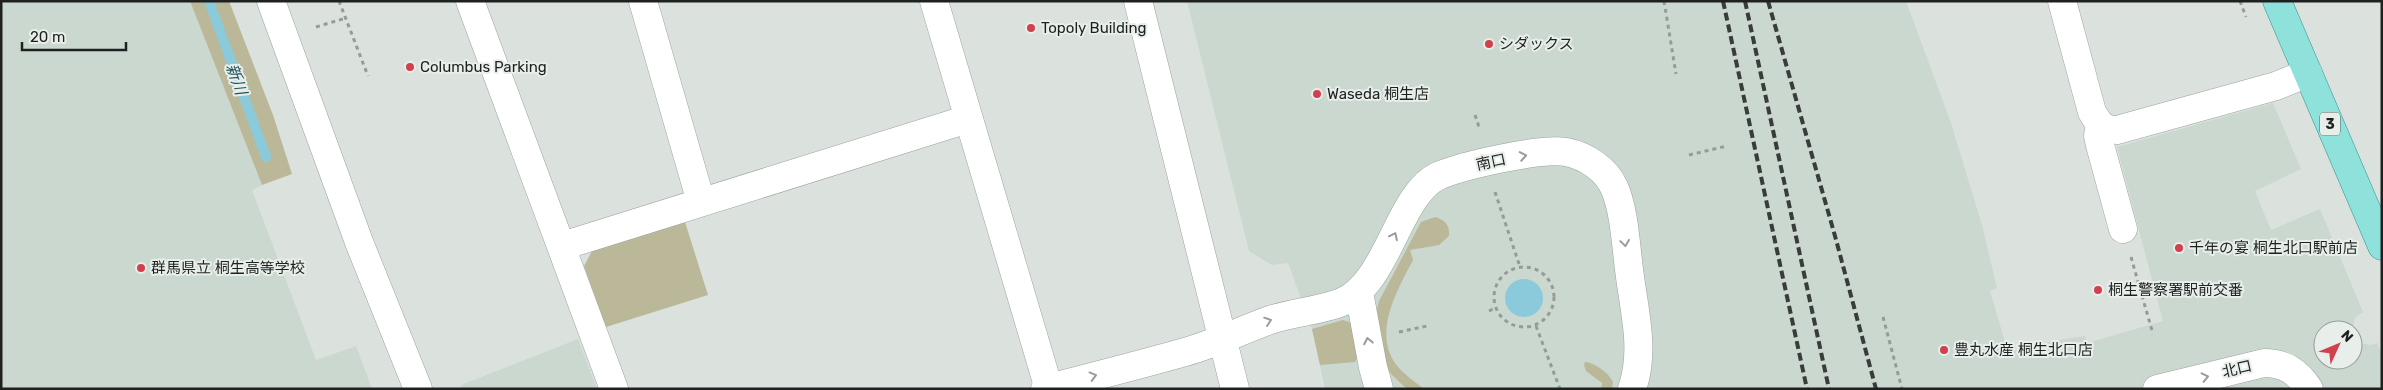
<svg xmlns="http://www.w3.org/2000/svg" width="2383" height="390" font-family="Rubik,'Noto Sans JP',sans-serif">
  <style>
    .built { fill: #cad8cf }
    .green { fill: #bab899 }
    .water { fill: #8bcadb }
    .lines { fill: none; stroke-linecap: round; stroke-linejoin: round }
    .stream { stroke: #8bcadb; stroke-width: 10 }
    .minor-casing { stroke: #9ca39f; stroke-width: 29 }
    .major-casing { stroke: #38918a; stroke-width: 29 }
    .path { stroke: #969b98; stroke-width: 3; stroke-dasharray: 4 4; stroke-linecap: butt }
    .minor { stroke: #fff; stroke-width: 28 }
    .major { stroke: #8fe1db; stroke-width: 28 }
    .rail { stroke: #393c3a; stroke-width: 4; stroke-dasharray: 8 4; stroke-linecap: butt }
    .oneway { stroke: #9a9b9b }
    .poi-dot { fill: #d0404d; stroke: #e8efeb; stroke-width: 2 }
    .labels { text-anchor: middle; stroke-width: 4; stroke-linejoin: round; paint-order: stroke }
    .shield { fill: #e8efeb; stroke: #5b5f5d; stroke-width: 1 }
    .shield-label { font-size: 14px; font-weight: bold; fill: #1f2120 }
    .poi-label { font-size: 15px; fill: #1f2120; stroke: #e8efeb; text-anchor: start }
    .street-label { font-size: 15px; fill: #1f2120; stroke: #e8efeb }
    .water-label { font-size: 16px; font-style: italic; fill: #1f5460; stroke: #e8efeb }
  </style>
  <rect width="100%" height="100%" fill="#dbe2de"/>
  <g class="built">
    <path d="M1 1H190L262 185 252 190 316 360 356 346 372 389H1Z"/>
    <path d="M1187 1H1906L1951 123 1982 225 1997 288 1990 291 2008 352 2057 340 2085 336 2087 343 2163 321 2117 147 2273 103 2301 169 2255 191 2271 230 2320 209 2363 312 2355 318 2352 330H2323V360H2353V334L2360 343 2371 345 2377 343 2382 354V389H1325L1312 329 1288 263 1272 265 1249 251Z"/>
    <path d="M578 339 597 389H463L461 385Z"/>
  </g>
  <g class="green">
    <path d="M190 1H229L273 115 292 174 262 185Z"/>
    <path d="M1435 217C1445 220 1450 225 1449 236L1439 245 1410 250 1413 260C1398 289 1373 331 1395 363 1402 373 1414 381 1424 389H1407L1392 375 1386 367 1375 317 1379 301 1421 222Z"/>
    <path d="M685 222 708 295 606 327 584 266 592 251Z"/>
    <path d="M1343 320 1352 323 1358 356 1355 362 1320 365 1312 329Z"/>
    <path d="M1585 362C1594 362 1610 374 1613 382L1612 389H1601L1602 383 1586 371 1584 365Z"/>
  </g>
  <circle class="water" cx="1524" cy="298" r="19"/>
  <g class="lines">
    <path class="stream" d="M209 1 266 157"/>
    <g class="minor-casing">
      <g id="minor">
        <path d="M271 1 359 242 418 389"/>
        <path d="M470 1 614 389"/>
        <path d="M643 1 701 202"/>
        <path d="M934 1 1049 389"/>
        <path d="M1138 1 1235 389"/>
        <path d="M2062 1 2092 112C2099 124 2103 130 2117 130L2276 86 2308 73"/>
        <path d="M2100 125 2098 136 2100 145 2123 229"/>
        <path d="M562 246 968 119"/>
        <path d="M1359 292 1373 367 1379 389"/>
        <path d="M1045 389C1092 377 1139 365 1185 352 1214 344 1242 330 1270 320 1294 312 1320 311 1342 302 1388 283 1398 195 1438 176 1464 165 1540 148 1566 152 1586 156 1606 169 1614 187 1625 211 1626 250 1630 277 1635 314 1645 352 1632 389"/>
        <path d="M2157 389 2264 363C2285 363 2298 372 2309 389"/>
      </g>
    </g>
    <g class="major-casing">
      <path id="major" d="M2277 1 2382 246"/>
    </g>
    <g class="path">
      <path d="M339 1 368 76"/>
      <path d="M1664 1 1676 74"/>
      <path d="M2240 1 2246 17"/>
      <path d="M316 27 346 18"/>
      <path d="M1475 115 1479 127"/>
      <path d="M1689 155 1727 146"/>
      <path d="M1495 192 1520 267"/>
      <path d="M2131 257 2153 334"/>
      <circle cx="1524" cy="297" r="30"/>
      <path d="M1489 311 1495 308"/>
      <path d="M1883 317 1902 389"/>
      <path d="M1536 326 1560 389"/>
      <path d="M1399 332 1427 326"/>
    </g>
    <use href="#minor" class="minor"/>
    <use href="#major" class="major"/>
    <g class="rail">
      <path d="M1723 1 1807 389"/>
      <path d="M1745 1 1829 389"/>
      <path d="M1768 1 1835 236 1876 389"/>
    </g>
  </g>
  <defs><path id="oneway-chevron" d="M-2-3.5L2.5 0L-2 3.5" fill="none" stroke-width="1.6" stroke-linecap="round" stroke-linejoin="round" transform="scale(1.25)"/></defs>
  <g class="oneway">
    <use href="#oneway-chevron" transform="translate(1523 156) rotate(-10)"/>
    <use href="#oneway-chevron" transform="translate(1394 236) rotate(-64)"/>
    <use href="#oneway-chevron" transform="translate(1625 243) rotate(82)"/>
    <use href="#oneway-chevron" transform="translate(1268 321) rotate(-19)"/>
    <use href="#oneway-chevron" transform="translate(1368 341) rotate(-101)"/>
    <use href="#oneway-chevron" transform="translate(1093 376) rotate(-15)"/>
    <use href="#oneway-chevron" transform="translate(2205 377) rotate(-13)"/>
  </g>
  <g class="poi-dot">
    <circle cx="1031" cy="28" r="5"/>
    <circle cx="1489" cy="44" r="5"/>
    <circle cx="410" cy="67" r="5"/>
    <circle cx="1317" cy="94" r="5"/>
    <circle cx="2179" cy="248" r="5"/>
    <circle cx="141" cy="268" r="5"/>
    <circle cx="2098" cy="290" r="5"/>
    <circle cx="1944" cy="350" r="5"/>
  </g>
  <g class="labels">
    <rect class="shield" x="2320" y="112.5" width="20" height="23" rx="4"/>
    <g class="shield-label">
      <text x="2330" y="129">3</text>
    </g>
    <g class="poi-label">
      <text x="1041" y="33">Topoly Building</text>
      <text x="1499" y="49">シダックス</text>
      <text x="420" y="72">Columbus Parking</text>
      <text x="1327" y="99">Waseda 桐生店</text>
      <text x="2189" y="253">千年の宴 桐生北口駅前店</text>
      <text x="151" y="273">群馬県立 桐生高等学校</text>
      <text x="2108" y="295">桐生警察署駅前交番</text>
      <text x="1954" y="355">豊丸水産 桐生北口店</text>
    </g>
    <g class="street-label">
      <text transform="translate(1491 162) rotate(-12)" y="5">南口</text>
      <text transform="translate(2237 369) rotate(-13)" y="5">北口</text>
    </g>
    <g class="water-label">
      <text transform="translate(237 79) rotate(70)" y="6">新川</text>
    </g>
  </g>
  <rect width="2383" height="390" fill="none" stroke="#1f2120" stroke-width="5"/>
  <g transform="translate(2338 345) rotate(46)"><circle r="24" fill="#e8efeb" stroke="#989d9a"/>
  <path d="M0-4L9 19L0 12L-9 19Z" fill="#d0404d"/>
  <text y="-8" font-size="14" font-weight="bold" text-anchor="middle" fill="#1f2120">N</text>
  </g>
  <path d="M22 42v8h104v-8" fill="none" stroke="#1f2120" stroke-width="2.5"/>
  <text x="30" y="42" font-size="15" fill="#1f2120" stroke="#e8efeb" stroke-width="4" paint-order="stroke">20 m</text>
</svg>
